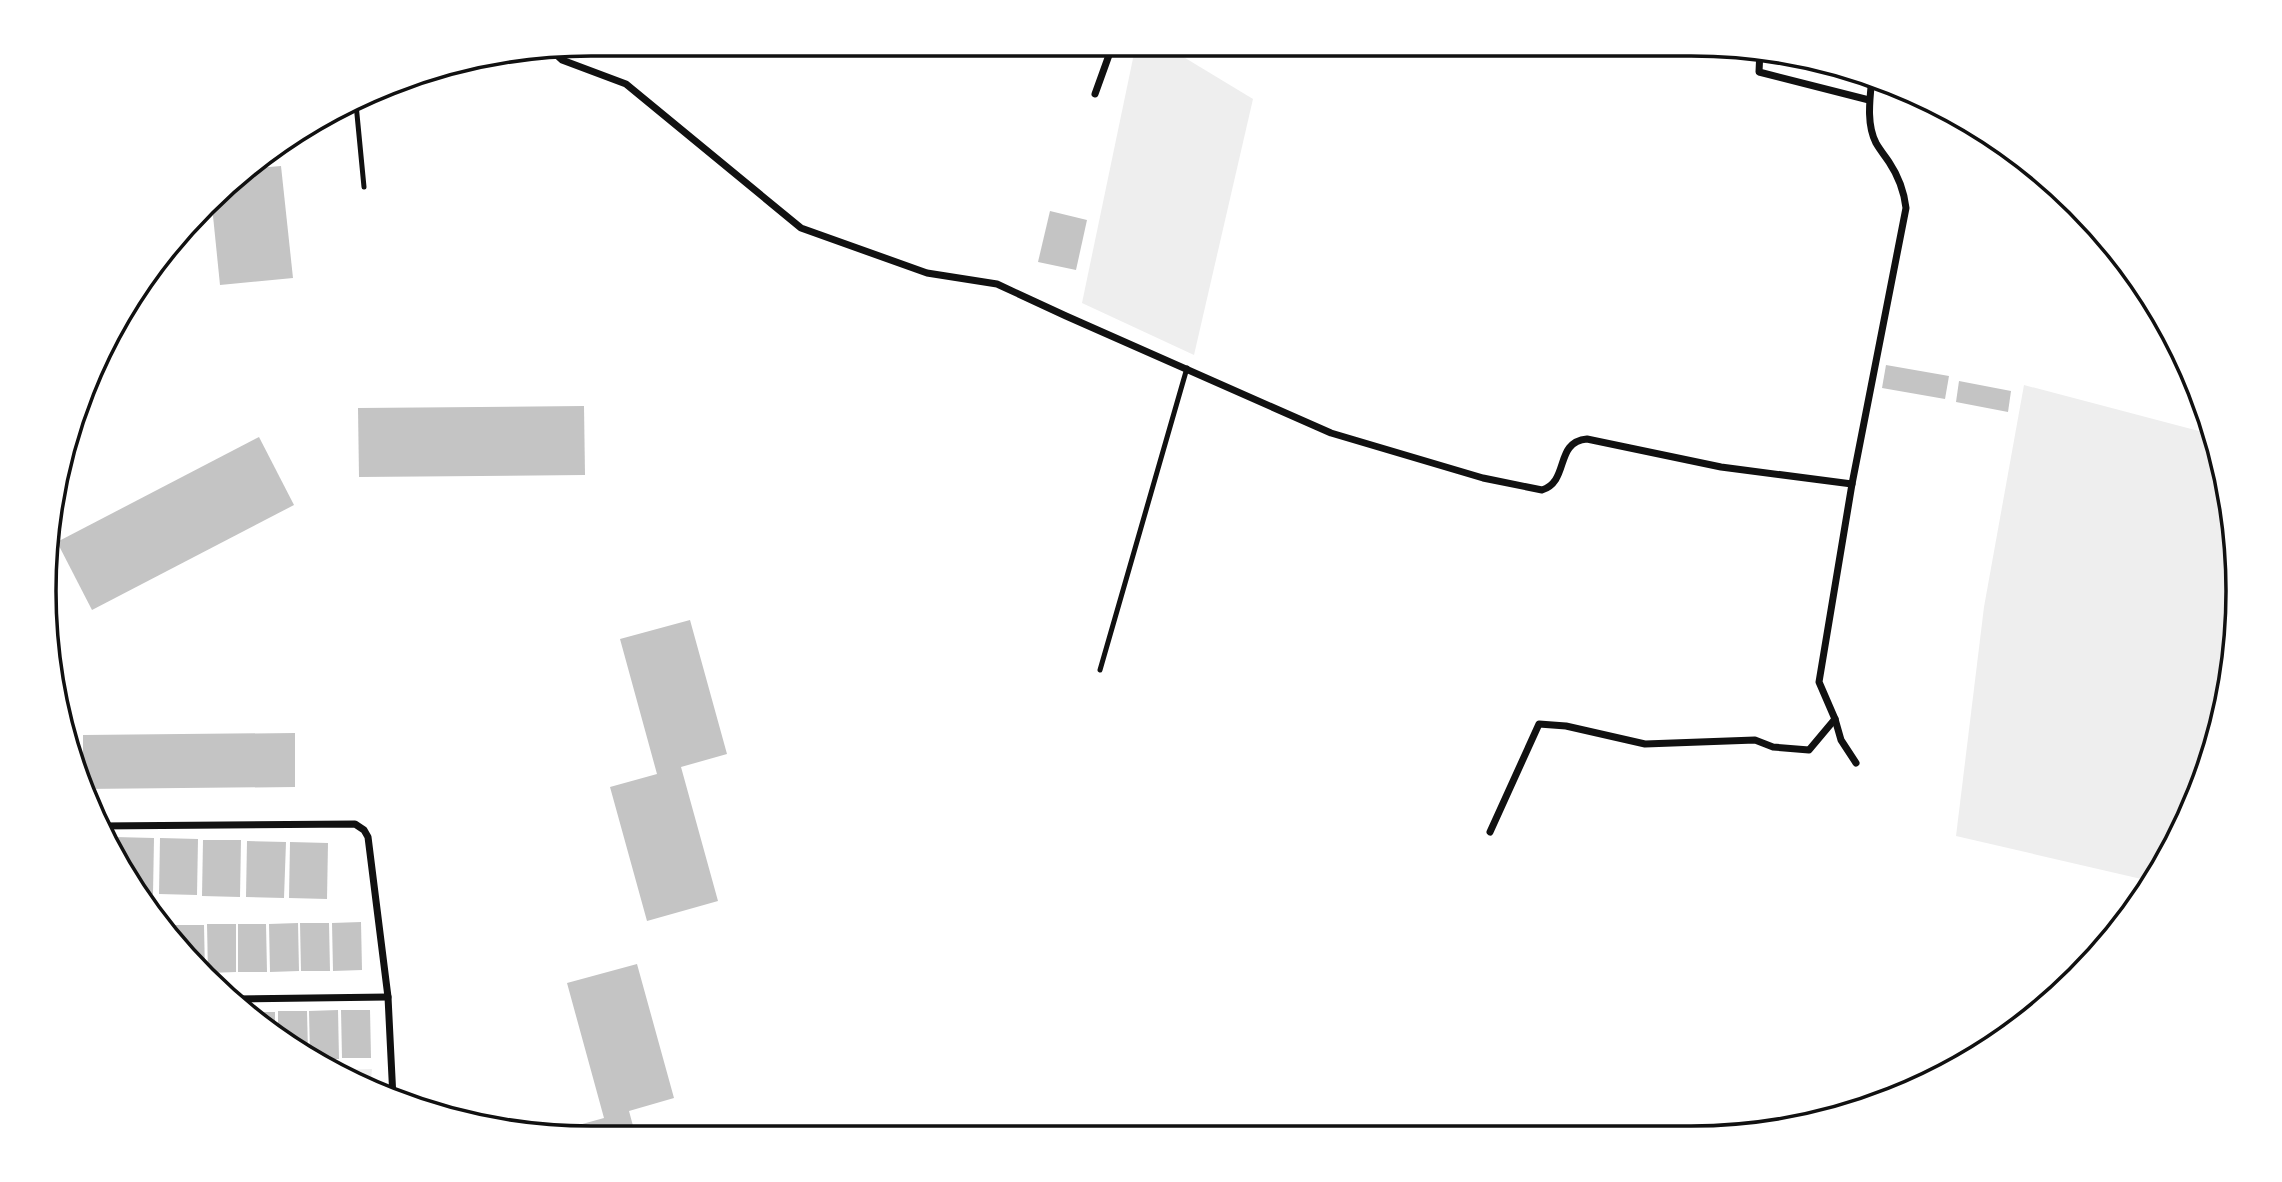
<svg xmlns="http://www.w3.org/2000/svg" width="2282" height="1182" font-family="Raleway,sans-serif">
  <style>
    .green { fill: #eee }
    .building { fill: #c4c4c4 }
    .lines { fill: none; stroke-linecap: round; stroke-linejoin: round }
    .service { stroke: #111; stroke-width: 5 }
    .minor { stroke: #111; stroke-width: 7 }
    .rim { fill: none; stroke: #111; stroke-width: 3.5 }
  </style>
  <rect width="100%" height="100%" fill="#fff"/>
  <g class="green">
    <path d="M1136 44H1162L1253 99 1194 355 1082 303Z"/>
    <path d="M2024 385 2214 435 2234 520 2237 627 2219 733 2182 833 2150 881 1956 836 1984 607Z"/>
    <path d="M372 1069 370 1090 349 1082 333 1070Z"/>
  </g>
  <g class="building">
    <path d="M281 166 293 278 220 285 212 206 246 169Z"/>
    <path d="M1050 211 1087 220 1076 270 1038 262Z"/>
    <path d="M1886 365 1949 376 1945 399 1882 388Z"/>
    <path d="M1959 381 2011 391 2008 412 1956 402Z"/>
    <path d="M584 406 585 475 359 477 358 408Z"/>
    <path d="M259 437 294 505 92 610 57 542Z"/>
    <path d="M690 620 727 754 681 767 718 901 647 921 610 787 657 774 620 639Z"/>
    <path d="M295 733V787L83 789V735Z"/>
    <path d="M115 837 154 838 153 894H135L115 856Z"/>
    <path d="M160 838 198 839 197 895 159 894Z"/>
    <path d="M203 840H241L240 897 202 896Z"/>
    <path d="M247 841 286 842 284 898 246 897Z"/>
    <path d="M290 842 328 843 327 899 289 898Z"/>
    <path d="M361 922 362 970 333 971 332 923Z"/>
    <path d="M298 923 299 971 270 972 269 924Z"/>
    <path d="M300 923H329L330 971H301Z"/>
    <path d="M207 924H236V972L208 973Z"/>
    <path d="M238 924H266L267 972H238Z"/>
    <path d="M161 925H173V940L168 934Z"/>
    <path d="M175 925H204L205 973H200L176 943Z"/>
    <path d="M637 964 674 1098 629 1111 636 1137H559L557 1131 604 1118 567 983Z"/>
    <path d="M338 1010 339 1059H317L310 1054 309 1011Z"/>
    <path d="M341 1010H370L371 1058H342Z"/>
    <path d="M278 1011H307L308 1052 278 1031Z"/>
    <path d="M251 1012H275V1029Z"/>
  </g>
  <g class="lines">
    <g class="service">
      <path d="M356 104 364 187"/>
      <path d="M1100 670 1187 368"/>
    </g>
    <g class="minor">
      <path d="M551 50 562 60 626 84 801 228 927 273 997 284 1066 316 1331 433 1483 478 1542 490C1570 481 1554 442 1587 439L1721 467 1852 484"/>
      <path d="M1760 50 1759 72 1869 100"/>
      <path d="M1095 94 1113 44"/>
      <path d="M1856 763 1841 740 1835 719 1819 682 1852 484 1906 208C1904 191 1899 177 1889 162 1885 156 1880 150 1876 143 1866 124 1870 98 1872 77"/>
      <path d="M99 826 355 824 364 830 368 837 388 997 393 1098"/>
      <path d="M1490 832 1539 724 1566 726 1645 744 1755 740 1773 747 1809 750 1835 719"/>
      <path d="M233 999 388 997"/>
    </g>
  </g>
  <path d="M0 0H2282V1182H0ZM591 56H1691A535 535 0 0 1 2226 591V591A535 535 0 0 1 1691 1126H591A535 535 0 0 1 56 591V591A535 535 0 0 1 591 56Z" fill="#fff" fill-rule="evenodd"/>
  <path class="rim" d="M591 56H1691A535 535 0 0 1 2226 591V591A535 535 0 0 1 1691 1126H591A535 535 0 0 1 56 591V591A535 535 0 0 1 591 56Z"/>
</svg>
